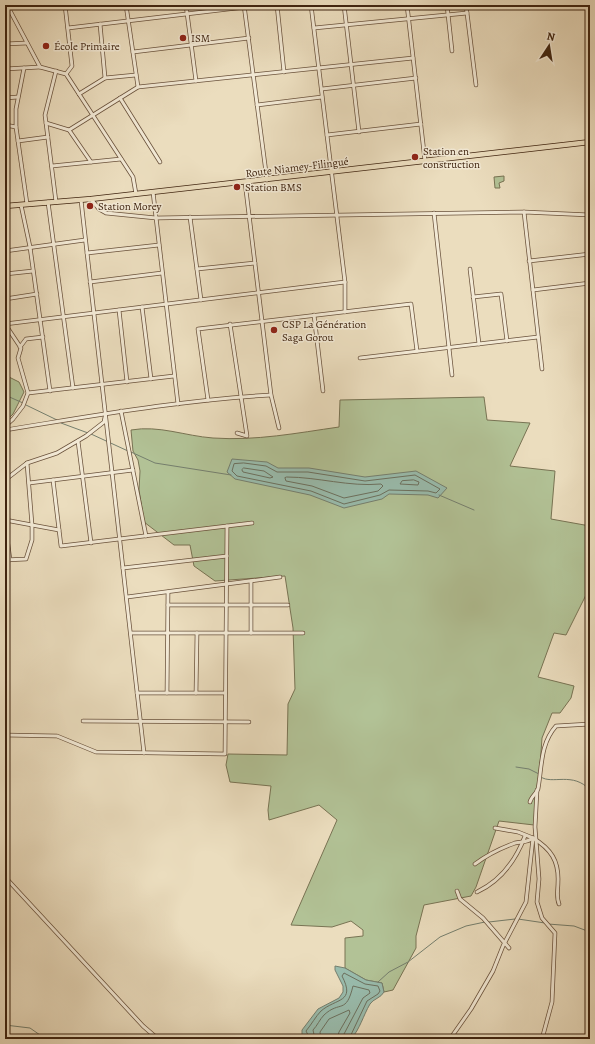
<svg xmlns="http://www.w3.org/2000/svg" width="595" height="1044" font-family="Alegreya,serif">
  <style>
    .green { fill: #b2c296; stroke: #787353 }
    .water { fill: #99bcad; stroke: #757f6e }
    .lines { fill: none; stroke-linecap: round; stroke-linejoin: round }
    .shore { stroke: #6c705e; stroke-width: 1 }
    .stream { stroke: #757f6e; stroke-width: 1 }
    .minor-casing { stroke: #6a523c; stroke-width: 4.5 }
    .primary-casing { stroke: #3f2410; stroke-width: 6 }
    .minor { stroke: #f2e9d5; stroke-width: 3 }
    .primary { stroke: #ebddbe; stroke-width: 4.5 }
    .poi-dot { fill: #8f2418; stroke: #f2e9d5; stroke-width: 1.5 }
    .labels { text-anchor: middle; stroke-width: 3; stroke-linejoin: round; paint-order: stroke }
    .poi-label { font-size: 11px; fill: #3f2410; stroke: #f2e9d5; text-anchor: start }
    .street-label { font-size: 11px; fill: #3f2410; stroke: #f2e9d5 }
  </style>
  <rect width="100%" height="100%" fill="#ebddbe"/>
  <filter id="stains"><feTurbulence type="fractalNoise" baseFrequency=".005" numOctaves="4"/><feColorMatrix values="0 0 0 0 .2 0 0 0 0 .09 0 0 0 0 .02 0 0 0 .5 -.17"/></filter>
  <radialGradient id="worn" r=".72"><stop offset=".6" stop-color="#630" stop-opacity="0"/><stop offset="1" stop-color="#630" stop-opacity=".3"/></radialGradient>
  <g class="green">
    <path d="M504 176V181L499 183 500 188H495L494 177Z"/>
    <path d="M5 375 19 382 24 392 13 414 5 422Z"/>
    <path d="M484 397 487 420 530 423 510 466 555 471 551 519 590 526V587L566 635 554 633 538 677 574 686 571 698 560 713H552L542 738 538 795 534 825 499 821 476 887 471 896 424 905 416 936V948L393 990 384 992 382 983 366 980 345 968V938L363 936V930L351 921 332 927 291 925 337 820 319 805 269 820 268 810 271 786 230 782 226 765 228 754 287 755 288 704 295 689 293 628 285 576 215 581 194 566 190 545H174L144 522 139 490 140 471 138 460 133 451 131 430C159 425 185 436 213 438 256 441 297 433 339 427L340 400Z"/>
  </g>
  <g class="water">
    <path d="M232 459 267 462 278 468H309L365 477 416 471 447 488 438 498 428 495 389 494 382 499 344 508 310 495 235 479 227 472Z"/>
    <path d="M335 966 345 968 366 980 382 983 384 992C381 998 373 999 370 1004 363 1016 360 1029 351 1039H310L302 1036V1030L318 1009 339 998 343 992V986L335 970Z"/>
  </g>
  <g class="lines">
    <g class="shore">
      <path d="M244 463 266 466 277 472H308L365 481 415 475 440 489 436 493 428 491 389 490 380 495 344 504 311 491 237 476 232 471 234 464Z"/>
      <path d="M244 468 264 471 273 477 270 478 243 472 242 470Z"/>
      <path d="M287 477C318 477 349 487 381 484L383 486 378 491 344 498 312 486 286 481 285 478Z"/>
      <path d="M414 480 419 482 418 485 400 484 402 481Z"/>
      <path d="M310 1039 306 1031C311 1025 316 1016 321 1011 336 998 356 1003 342 976L344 973 365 984 378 986 380 991 378 994 367 1001 349 1039"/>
      <path d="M315 1039 313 1030C317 1026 320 1019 324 1015 340 1000 346 1015 353 986L369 990 370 993 363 998 344 1034V1039"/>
      <path d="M321 1039 320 1032 329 1019 349 1010 350 1013 339 1032 337 1039"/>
    </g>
    <g class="stream">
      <path d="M5 395 23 403"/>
      <path d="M26 405 57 420"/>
      <path d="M61 423 88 433"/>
      <path d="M91 434 128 451"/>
      <path d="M131 452 155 463 231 475"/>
      <path d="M439 495 474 510"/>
      <path d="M516 767 529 769 539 774"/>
      <path d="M541 777C552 785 573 771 590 790"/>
      <path d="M518 919 545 923"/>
      <path d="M489 922 515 919"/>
      <path d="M548 924 574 926 590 932"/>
      <path d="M378 982 389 972 408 962 440 937 466 926 485 922"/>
      <path d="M5 1025 30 1028 40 1035V1039"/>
    </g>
    <g class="minor-casing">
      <g id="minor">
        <path d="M7 5 40 67 66 74 133 177 136 194"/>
        <path d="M65 5 72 66 66 74"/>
        <path d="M126 5 138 87"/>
        <path d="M186 5 196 81"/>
        <path d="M244 5 267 180"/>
        <path d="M277 5 284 72"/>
        <path d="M311 5 345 282V312"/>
        <path d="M344 5 359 132"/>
        <path d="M407 5 425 161"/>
        <path d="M447 5 452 51"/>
        <path d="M466 5 476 85"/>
        <path d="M100 24 105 78"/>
        <path d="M68 28 263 5"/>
        <path d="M314 28 467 13"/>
        <path d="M5 44 27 43"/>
        <path d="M133 52 249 38"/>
        <path d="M24 68 16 109V127L27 204"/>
        <path d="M5 69 40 67"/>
        <path d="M322 89 416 78"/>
        <path d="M79 94 105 78 136 75"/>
        <path d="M5 98 18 97"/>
        <path d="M120 98 160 162"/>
        <path d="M257 105 322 97"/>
        <path d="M46 123 69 130 91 162"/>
        <path d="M5 125 16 127"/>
        <path d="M69 130 138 87 413 58"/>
        <path d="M327 135 421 124"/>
        <path d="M18 141 48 137"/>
        <path d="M52 166 121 159"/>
        <path d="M245 182 271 395 279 428"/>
        <path d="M153 192 178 404"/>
        <path d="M91 199 99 209 106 213 156 218 524 212 590 215"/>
        <path d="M81 200 144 753"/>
        <path d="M48 202 73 388"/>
        <path d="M56 202 45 115 56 71"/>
        <path d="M21 205 30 247 50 391"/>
        <path d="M524 212 542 369"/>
        <path d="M434 213 452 375"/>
        <path d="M190 217 201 300"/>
        <path d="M5 251 85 240"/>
        <path d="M87 253 159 245"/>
        <path d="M529 261 590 254"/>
        <path d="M197 269 255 263"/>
        <path d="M470 269 479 344"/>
        <path d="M5 274 33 271"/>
        <path d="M90 282 162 273"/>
        <path d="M533 290 590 283"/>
        <path d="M473 297 501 294 507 341"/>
        <path d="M5 299 37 294"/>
        <path d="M142 307 151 379"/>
        <path d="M119 310 127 382"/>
        <path d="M314 315 323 391"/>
        <path d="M5 324 345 282"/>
        <path d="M5 324 21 348 18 358 28 393 23 406 13 419 5 426"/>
        <path d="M230 324 247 436 237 433"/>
        <path d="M20 347 26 339 43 337"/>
        <path d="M360 358 538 337"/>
        <path d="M28 393 174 376"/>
        <path d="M208 400 198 329 411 304 417 351"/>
        <path d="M121 411 146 536"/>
        <path d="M5 430C93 416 181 400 271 395"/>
        <path d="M78 441 91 543"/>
        <path d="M5 480 27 463 57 453 86 436 104 422 105 417"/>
        <path d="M53 480 61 546 252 523"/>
        <path d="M29 483 133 470"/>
        <path d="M5 520 59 530"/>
        <path d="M5 523 10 560"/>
        <path d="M5 560 26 559 32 540V525L27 463"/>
        <path d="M123 568 227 556"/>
        <path d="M127 597 280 577"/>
        <path d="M168 605H288"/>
        <path d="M131 633H303"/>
        <path d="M251 633V581"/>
        <path d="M137 693H225"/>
        <path d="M167 693 168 592"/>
        <path d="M196 693 197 633"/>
        <path d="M83 721 249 722"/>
        <path d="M5 735 57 736 96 752 225 754 227 526"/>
        <path d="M537 790 535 827 539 879 537 902 542 918 555 933 552 1002 542 1039"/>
        <path d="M530 802C531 797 536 794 538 789 542 767 540 744 556 726L590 724"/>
        <path d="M495 828 518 832 533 838"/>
        <path d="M475 864C487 855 501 848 515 843 522 841 527 843 533 838"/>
        <path d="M5 877 143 1026 158 1039"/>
        <path d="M457 891 460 899 483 918 509 948"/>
        <path d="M477 892C500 881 516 860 525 836"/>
        <path d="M450 1039 471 1009 493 971 503 946 526 902 533 838C551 849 559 861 558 882 558 890 556 897 559 904"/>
      </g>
    </g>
    <g class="primary-casing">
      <path id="primary" d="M5 206 91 199 590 142"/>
    </g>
    <use href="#minor" class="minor"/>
    <use href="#primary" class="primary"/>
  </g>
  <g class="poi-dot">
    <circle cx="183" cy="38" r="4"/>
    <circle cx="46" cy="46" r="4"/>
    <circle cx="415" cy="157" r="4"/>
    <circle cx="237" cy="187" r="4"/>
    <circle cx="90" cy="206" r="4"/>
    <circle cx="274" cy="330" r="4"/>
  </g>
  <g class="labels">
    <g class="poi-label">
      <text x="191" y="42">ISM</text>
      <text x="54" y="50">École Primaire</text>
      <text x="423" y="155">Station en<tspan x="423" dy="13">construction</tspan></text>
      <text x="245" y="191">Station BMS</text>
      <text x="98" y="210">Station Morey</text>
      <text x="282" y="328">CSP La Génération<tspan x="282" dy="13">Saga Gorou</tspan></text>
    </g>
    <g class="street-label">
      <text transform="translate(297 167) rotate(-7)" y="4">Route Niamey-Filingué</text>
    </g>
  </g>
  <rect width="595" height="1044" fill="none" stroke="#ebddbe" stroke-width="20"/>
  <rect x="6" y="6" width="583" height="1032" fill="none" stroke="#3f2410" stroke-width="2"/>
  <rect x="10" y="10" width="575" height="1024" fill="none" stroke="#3f2410"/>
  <g transform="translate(549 46) rotate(12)" stroke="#f2e9d5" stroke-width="3" paint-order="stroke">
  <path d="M0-3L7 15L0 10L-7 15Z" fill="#3f2410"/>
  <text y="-6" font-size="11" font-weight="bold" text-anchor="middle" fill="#3f2410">N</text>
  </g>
  <rect width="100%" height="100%" filter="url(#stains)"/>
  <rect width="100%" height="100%" fill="url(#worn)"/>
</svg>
